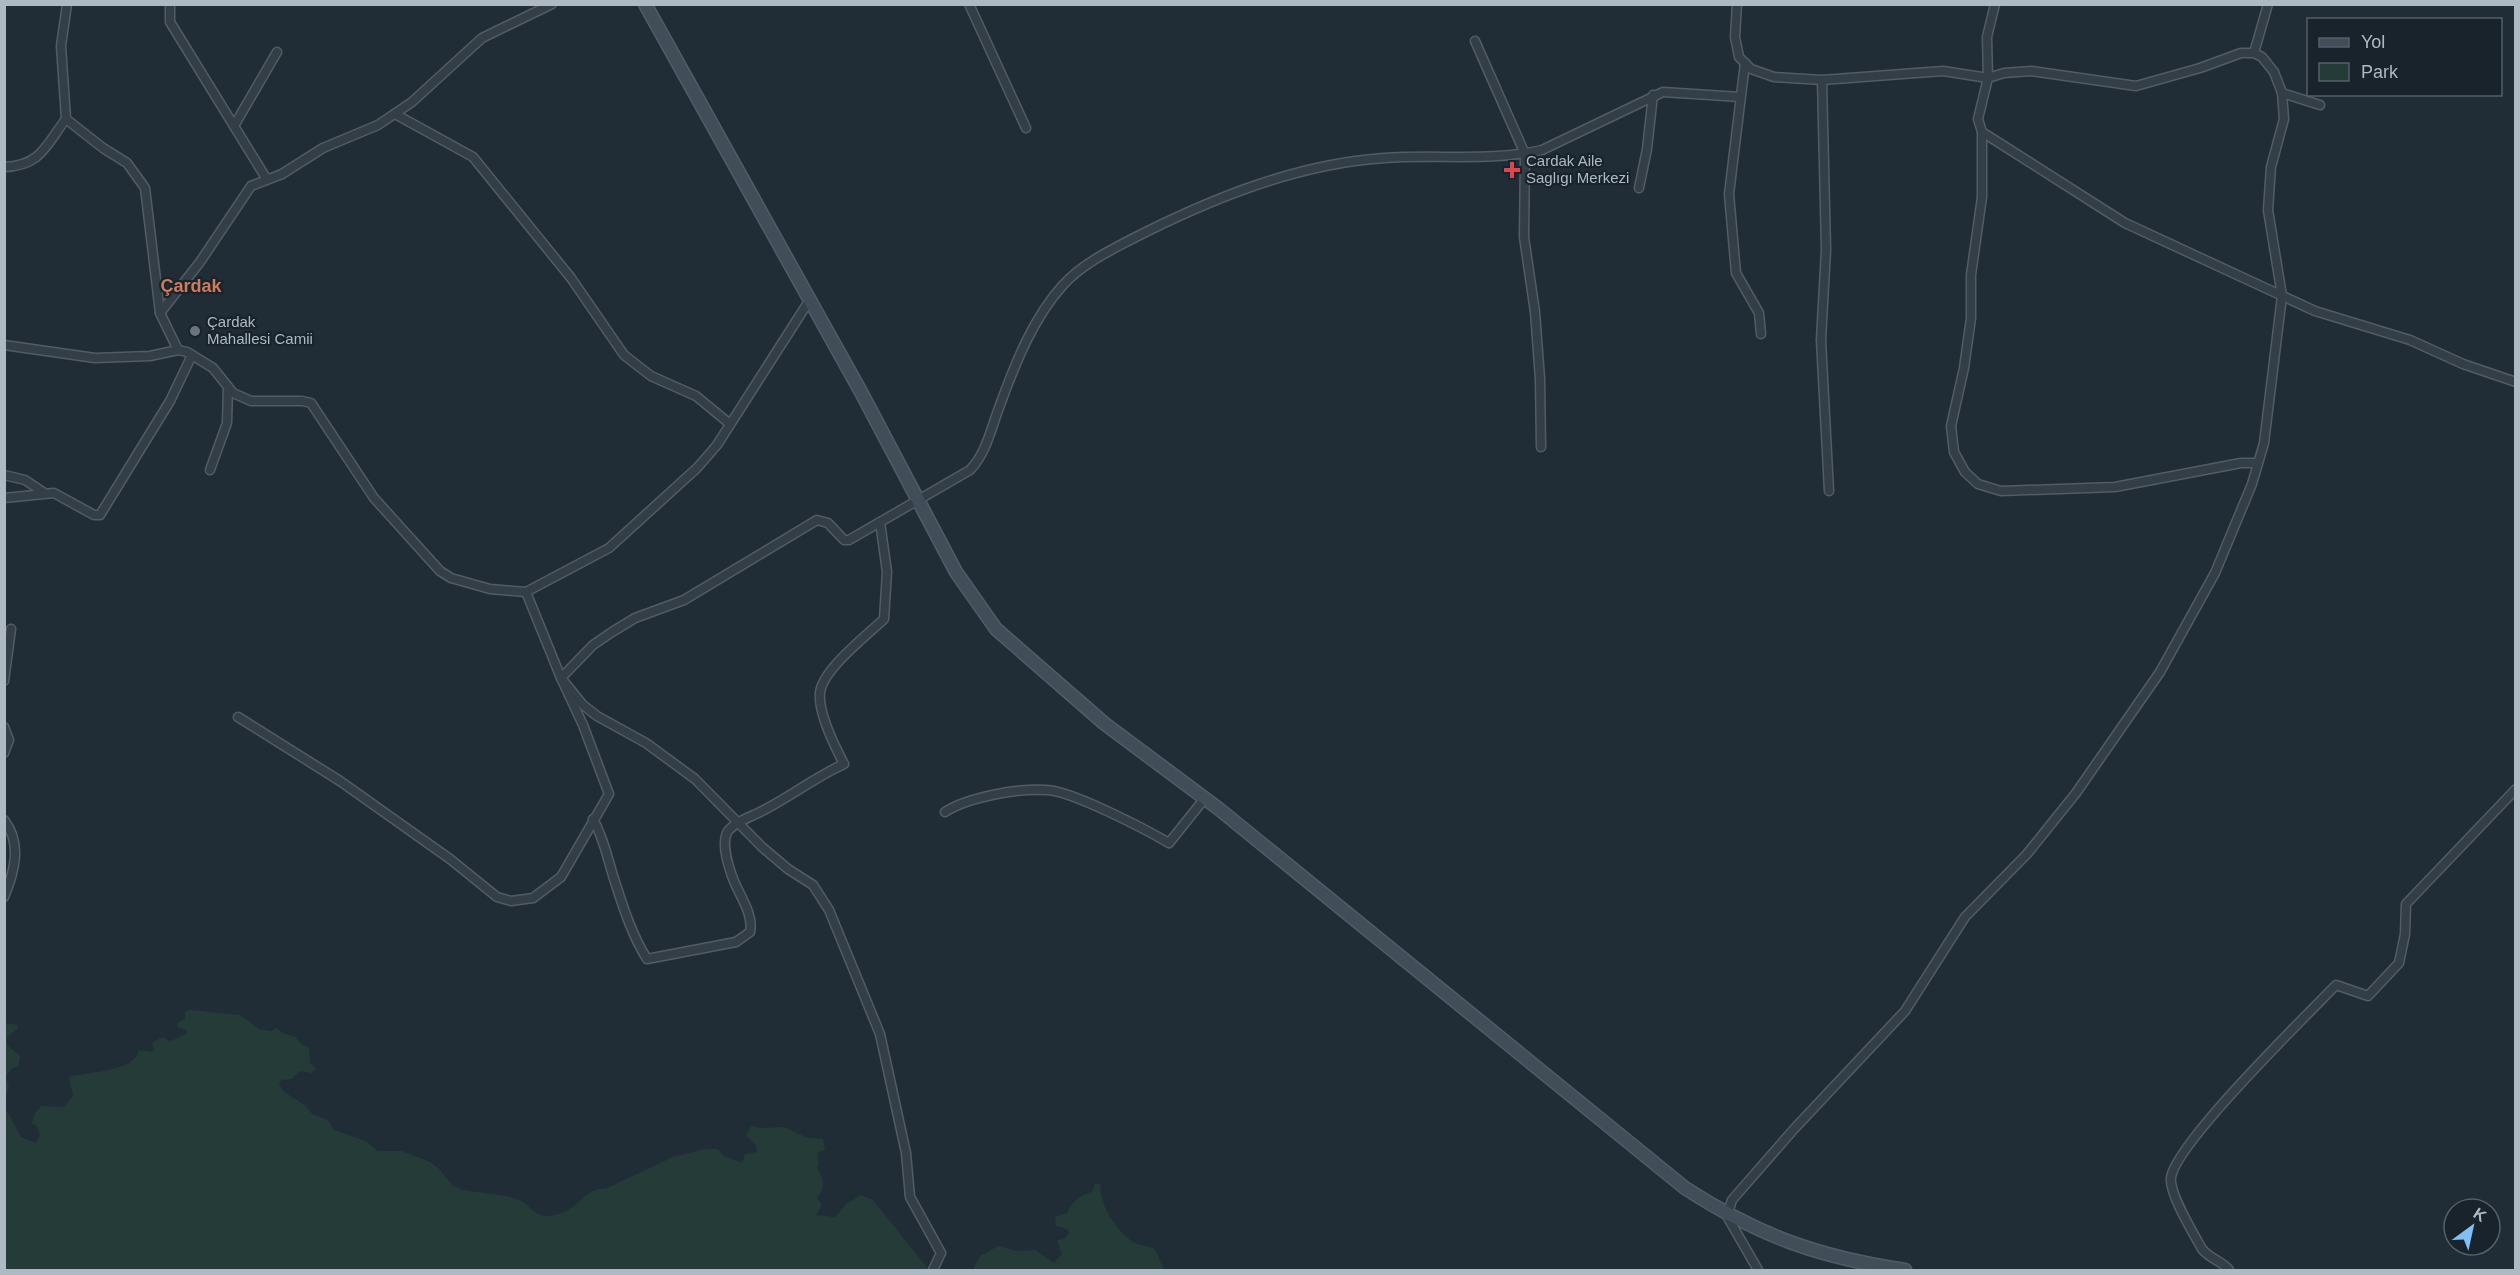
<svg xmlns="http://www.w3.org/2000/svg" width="2520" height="1275" font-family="Helvetica,sans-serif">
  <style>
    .green { fill: #253b38 }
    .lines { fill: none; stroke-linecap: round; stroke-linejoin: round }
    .street-casing { stroke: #515c64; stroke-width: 11 }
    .secondary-casing { stroke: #515c64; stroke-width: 15 }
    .street { stroke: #333e46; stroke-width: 8 }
    .secondary { stroke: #414e59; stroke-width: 12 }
    .health-dot { fill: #e0444e; stroke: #19232b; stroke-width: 2 }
    .worship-dot { fill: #6b7280; stroke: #19232b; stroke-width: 2 }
    .labels { text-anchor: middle; stroke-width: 4.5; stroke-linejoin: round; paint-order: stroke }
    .poi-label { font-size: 15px; fill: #adb9c3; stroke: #19232b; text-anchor: start }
    .quarter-label { font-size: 18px; font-weight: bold; fill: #d07b5b; stroke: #19232b }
  </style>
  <rect width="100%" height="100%" fill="#202d36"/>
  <g class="green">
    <path d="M189 1010 240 1015 259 1029 271 1031 276 1028 285 1034 296 1037 301 1044 309 1048 310 1063 316 1069 311 1073 300 1071 292 1079 281 1080 279 1085 283 1091 306 1106 312 1114 328 1120 334 1130 366 1141 378 1151H402L430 1162 439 1169 453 1186 460 1189C480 1194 501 1193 519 1200 529 1204 534 1216 547 1216 578 1215 584 1186 605 1189L675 1156C690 1154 703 1147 718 1149L724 1156 742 1163 745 1154 757 1152 756 1145 746 1135 751 1126 761 1128 784 1127 808 1138 823 1139 825 1150 817 1153 819 1163 817 1168C824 1180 826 1186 817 1198L822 1205 816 1215 835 1217 846 1204 861 1195 873 1200 929 1270H5L4 1106 21 1137 36 1143 40 1135 37 1126 32 1124 35 1113 41 1106 64 1107 73 1096 69 1077C87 1072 135 1072 139 1050L151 1052 154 1050 152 1043 162 1037 170 1041 185 1035 187 1031 178 1027 177 1023 185 1019V1012Z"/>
    <path d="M5 1023 18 1025 17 1029 7 1037V1045L20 1056 18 1066 11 1069 5 1078 9 1085 5 1101Z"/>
    <path d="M1095 1184H1100C1101 1206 1114 1228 1132 1241 1140 1247 1147 1245 1155 1249L1164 1270H973L980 1256 998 1246 1017 1251 1035 1250 1054 1263 1062 1254 1057 1240 1064 1239 1069 1233 1067 1229 1056 1226 1055 1217 1067 1213C1071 1203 1081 1194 1092 1192Z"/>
  </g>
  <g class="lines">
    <g class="street-casing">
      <g id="street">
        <path d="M67 4 61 46 66 119 103 148 127 163 145 188 160 313 178 350"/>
        <path d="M170 4V22L266 178"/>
        <path d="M969 4 1026 128"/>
        <path d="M1737 4 1735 37 1739 57 1751 69 1774 77 1822 80 1943 71 1988 78 2004 73 2031 71 2136 86 2200 68 2241 53H2254L2262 57 2274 72 2282 93 2284 119 2271 167 2268 210 2282 296 2264 443 2252 484 2215 573 2160 672 2076 793 2027 854 1965 917 1905 1011 1794 1129 1732 1200 1727 1216 1758 1270"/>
        <path d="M1995 4 1987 37 1988 78 1978 119 1982 132 2125 223 2315 311 2410 340 2463 364 2516 382"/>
        <path d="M1475 41 1525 154 1524 237 1535 312 1540 379 1541 447"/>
        <path d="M2254 53 2268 4"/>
        <path d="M1745 63 1729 194 1736 273 1759 313 1761 334"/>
        <path d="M1822 80 1826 250 1821 340 1829 491"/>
        <path d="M2282 93 2320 105"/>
        <path d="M395 114 473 157 571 278 624 355 651 376 696 396 730 424"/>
        <path d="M234 126 277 52"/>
        <path d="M1982 132V197L1971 275V318L1964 368 1951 426 1954 452 1965 472 1978 484 2001 491 2115 487 2241 463H2258"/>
        <path d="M4 167C41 166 46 145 66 119"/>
        <path d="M1639 188 1647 149 1653 95"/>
        <path d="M160 313 200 262 251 186 282 174 323 148 378 125 412 102 482 38 552 4"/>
        <path d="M4 345 95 358 150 356 178 350 187 352 213 368 233 393 251 401H302L311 403 374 498 440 571 451 578 490 589 526 592 609 548 697 468 717 445 809 301"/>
        <path d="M210 470 227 423 228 387"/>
        <path d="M4 475 25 480 43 492"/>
        <path d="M4 498 54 493 94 515H100L170 401 192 355"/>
        <path d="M526 592 561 678 583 705 597 716 646 743 695 779 762 847 788 869 813 885 829 910 880 1034 906 1153 910 1197 941 1253 933 1270"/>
        <path d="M4 681 11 629"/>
        <path d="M238 717 340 781 450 859 497 897 511 901 533 898 561 877 609 794 583 725 561 678 593 645 612 632 635 618 684 600 817 520 828 523 844 540H849L970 470C987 452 991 428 1000 405 1015 364 1033 318 1063 285 1081 265 1107 252 1130 240 1208 200 1295 164 1384 158 1437 154 1490 162 1542 150L1663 92 1740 97"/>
        <path d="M4 727 9 740 4 753"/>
        <path d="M945 812C968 797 1019 788 1047 790 1072 791 1145 829 1169 843L1205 798"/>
        <path d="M593 819C605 840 608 862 616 885 624 910 633 937 647 959L736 942 750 932C754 913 738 894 732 876 728 865 721 842 728 831 734 823 747 818 756 814 786 800 813 778 844 764 835 747 818 713 820 693 822 670 867 635 884 619L887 572 880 522"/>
        <path d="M4 820C22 843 15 871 4 897"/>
        <path d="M2229 1270C2222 1261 2210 1259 2202 1249 2194 1234 2169 1194 2171 1178 2175 1144 2306 1016 2336 985L2368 996 2399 963 2405 934 2406 904 2516 789"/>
      </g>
    </g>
    <g class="secondary-casing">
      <path id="secondary" d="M645 4 861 392 956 572 996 629 1105 724 1219 809 1685 1188C1759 1236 1818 1257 1905 1270"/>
    </g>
    <use href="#street" class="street"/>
    <use href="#secondary" class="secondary"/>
  </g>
  <path class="health-dot" d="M1509 161h6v6h6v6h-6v6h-6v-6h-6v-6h6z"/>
  <circle class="worship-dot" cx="195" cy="331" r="6"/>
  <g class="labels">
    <g class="poi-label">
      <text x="1526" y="166">Cardak Aile<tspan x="1526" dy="17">Saglıgı Merkezi</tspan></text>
      <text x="207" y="327">Çardak<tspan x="207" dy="17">Mahallesi Camii</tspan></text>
    </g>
    <g class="quarter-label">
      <text x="191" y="292">Çardak</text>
    </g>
  </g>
  <rect width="2520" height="1275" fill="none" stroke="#adb9c3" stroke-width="12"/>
  <rect x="2307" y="18" width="195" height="78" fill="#19232b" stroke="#545f68" stroke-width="1.5"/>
  <rect x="2319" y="38" width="30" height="9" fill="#414e59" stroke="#545f68" stroke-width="1.5"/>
  <text x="2361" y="48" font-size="18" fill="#adb9c3">Yol</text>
  <rect x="2319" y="63" width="30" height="18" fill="#253b38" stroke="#545f68" stroke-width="1.5"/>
  <text x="2361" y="78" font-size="18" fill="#adb9c3">Park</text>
  <g transform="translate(2472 1227) rotate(33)"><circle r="28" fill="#19232b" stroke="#545f68" stroke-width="1.5"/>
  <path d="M0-4.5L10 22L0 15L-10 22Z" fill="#80c0f5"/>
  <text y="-9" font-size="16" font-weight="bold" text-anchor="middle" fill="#adb9c3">K</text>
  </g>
</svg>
